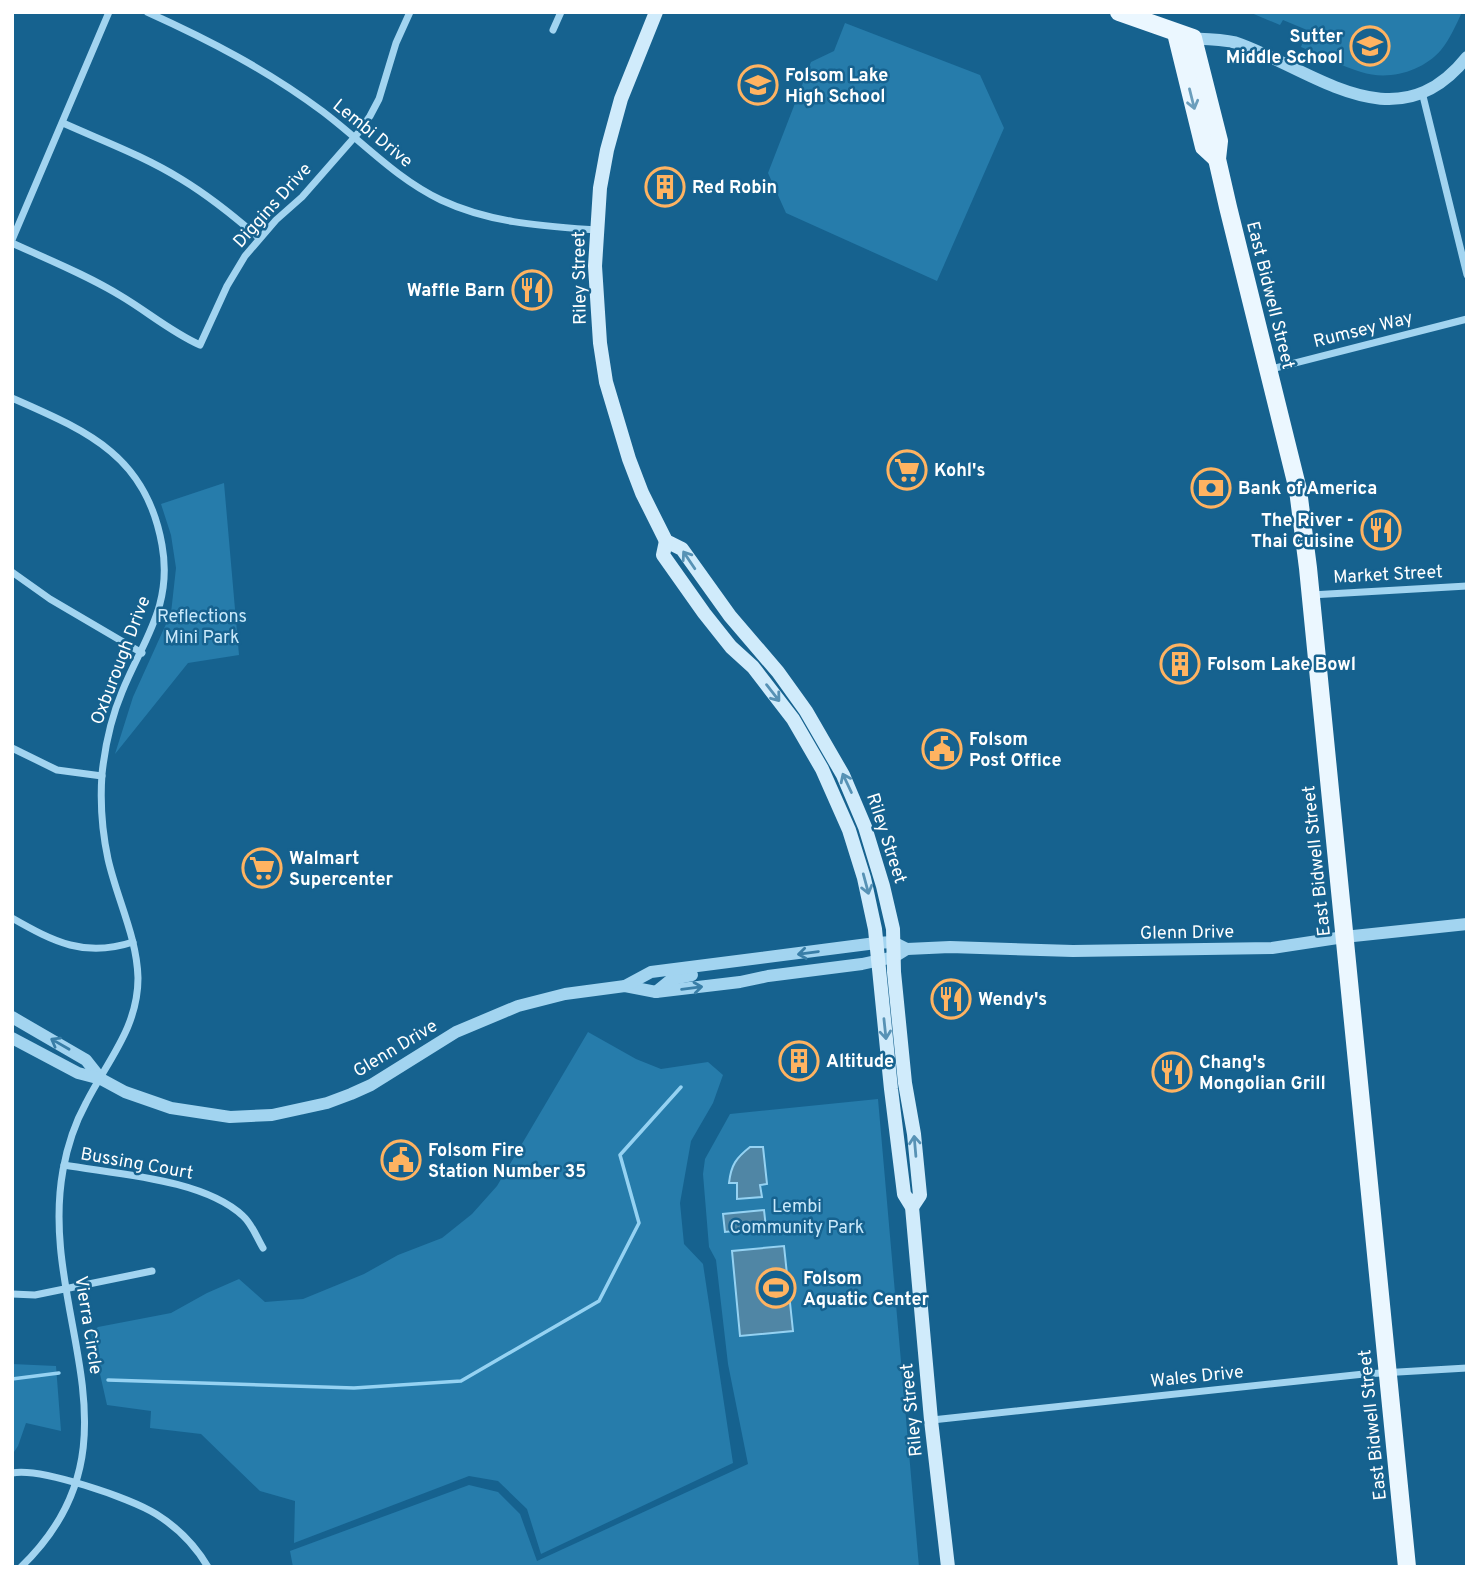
<svg xmlns="http://www.w3.org/2000/svg" width="1479" height="1579" font-family="Overpass,sans-serif">
  <style>
    .green { fill: #267cab }
    .water { fill: #5086a5; stroke: #95d2f2; stroke-width: 2 }
    .lines { fill: none; stroke-linecap: round; stroke-linejoin: round }
    .stream { stroke: #95d2f2; stroke-width: 3.5 }
    .minor { stroke: #a2d4f0; stroke-width: 7 }
    .tertiary { stroke: #a2d4f0; stroke-width: 12 }
    .secondary { stroke: #d0ebfb; stroke-width: 14 }
    .primary { stroke: #ebf7ff; stroke-width: 18 }
    .oneway { stroke: #6b9ebc }
    .oneway2 { stroke: #5792b5 }
    .oneway3 { stroke: #397ea7 }
    .labels { text-anchor: middle; stroke-width: 5; stroke-linejoin: round; paint-order: stroke }
    .poi-label { font-size: 18px; font-weight: bold; fill: #fff; stroke: #16628f; text-anchor: start }
    .street-label { font-size: 18px; fill: #fff; stroke: #16628f }
    .park-label { font-size: 18px; fill: #c9e9fb; stroke: #16628f }
  </style>
  <rect width="100%" height="100%" fill="#16628f"/>
  <g class="green">
    <path d="M1249 12H1462C1456 25 1450 39 1441 50 1422 72 1388 81 1361 72 1341 66 1321 55 1301 47L1307 30 1283 20 1280 25Z"/>
    <path d="M845 23 980 75 1004 128 937 281 786 213 768 173 811 62 834 51Z"/>
    <path d="M224 483 239 655 188 663 115 754 133 697 171 613 176 568 171 535 161 504Z"/>
    <path d="M588 1032 636 1059 661 1069 708 1062 723 1075 713 1103 691 1141 680 1203 684 1244 703 1264 733 1463 541 1554 527 1509 498 1481 469 1476 294 1543 295 1501 260 1491 201 1434 150 1428 151 1411 107 1405 91 1334 98 1327 171 1313 207 1293 239 1279 265 1302 303 1299 364 1274 398 1255 442 1238 472 1214 497 1186Z"/>
    <path d="M878 1099 919 1567H293L290 1551 469 1485 498 1492 520 1514 537 1561 748 1464 728 1364 716 1260 709 1247 703 1174 705 1159 730 1114Z"/>
    <path d="M12 1364 56 1366 61 1431 26 1423 18 1446 12 1455Z"/>
  </g>
  <g class="water">
    <path d="M750 1147H763L767 1184 760 1185 762 1197 737 1199V1183H729C731 1165 736 1158 750 1147Z"/>
    <path d="M764 1210 766 1228 725 1232 723 1214Z"/>
    <path d="M784 1246 793 1331 740 1336 732 1251Z"/>
  </g>
  <g class="lines">
    <g class="stream">
      <path d="M12 1379 59 1373"/>
      <path d="M108 1380 354 1388 461 1381 599 1301 639 1223 620 1155 681 1087"/>
    </g>
    <g class="minor">
      <path d="M147 12C209 40 267 70 322 111 362 141 395 178 441 200 490 223 542 226 596 230"/>
      <path d="M553 30 561 12"/>
      <path d="M1422 92 1467 275"/>
      <path d="M63 123C103 141 144 156 181 179 209 196 234 216 259 238"/>
      <path d="M12 240 109 12"/>
      <path d="M12 243C49 260 87 275 121 296 148 312 171 332 200 345L227 286 245 256 276 220 302 197 359 132 370 116 379 99 396 43 410 12"/>
      <path d="M1268 370 1467 319"/>
      <path d="M12 398C87 431 146 455 162 545 173 606 143 640 122 692 111 718 105 746 102 774 100 802 102 831 108 859 117 899 137 937 138 978 138 1028 107 1061 86 1103 75 1123 67 1148 63 1170 37 1313 151 1442 21 1567"/>
      <path d="M12 572 50 599 142 653"/>
      <path d="M1311 595 1467 586"/>
      <path d="M12 748 57 770 102 776"/>
      <path d="M12 918C54 942 85 958 133 942"/>
      <path d="M64 1165C116 1174 204 1179 243 1216 252 1224 257 1238 263 1248"/>
      <path d="M12 1294 35 1295 152 1271"/>
      <path d="M932 1420 1364 1374 1467 1368"/>
      <path d="M12 1473C40 1467 130 1498 156 1514 177 1527 195 1545 208 1567"/>
    </g>
    <g class="tertiary">
      <path d="M1193 38C1208 40 1227 39 1240 44 1316 72 1397 145 1467 57"/>
      <path d="M625 986 656 992 740 982 768 976 862 964 894 957 907 949 950 947 1073 951 1272 948 1344 937 1467 924"/>
      <path d="M656 992 672 979 692 975"/>
      <path d="M12 1017 86 1060 101 1079"/>
      <path d="M12 1038 78 1073 101 1079 125 1092 171 1108 230 1117 272 1115 327 1103 351 1094 371 1085 456 1032 518 1006 565 994 625 986 651 972 876 943 893 942 907 949"/>
    </g>
    <g class="secondary">
      <path d="M656 12 621 99 607 150 600 188 595 266 600 343 606 382 629 459 642 493 666 541 682 549 730 616 778 672 806 711 843 775 865 827 883 886 893 929 894 972 905 1083 914 1134 920 1195 912 1207"/>
      <path d="M666 541 663 555 704 613 731 647 753 667 793 719 822 769 849 830 864 878 875 929 891 1089 904 1194 912 1207 931 1420 948 1567"/>
    </g>
    <g class="primary">
      <path d="M1119 12 1193 38 1219 141 1217 159 1228 207 1298 490 1308 568 1407 1567"/>
      <path d="M1176 33 1204 147 1217 159"/>
    </g>
  </g>
  <defs><path id="oneway-shaft" d="M-6 0H5M1.5-3L5.5 0L1.5 3" fill="none" stroke-width="1.6" stroke-linecap="round" stroke-linejoin="round" transform="scale(1.75)"/></defs>
  <use class="oneway" href="#oneway-shaft" transform="translate(1192 99) rotate(76)"/>
  <g class="oneway2">
    <use href="#oneway-shaft" transform="translate(689 560) rotate(-124)"/>
    <use href="#oneway-shaft" transform="translate(773 693) rotate(52)"/>
    <use href="#oneway-shaft" transform="translate(847 783) rotate(-115)"/>
    <use href="#oneway-shaft" transform="translate(866 884) rotate(75)"/>
    <use href="#oneway-shaft" transform="translate(885 1029) rotate(84)"/>
    <use href="#oneway-shaft" transform="translate(915 1146) rotate(-95)"/>
  </g>
  <g class="oneway3">
    <use href="#oneway-shaft" transform="translate(808 953) rotate(172)"/>
    <use href="#oneway-shaft" transform="translate(692 988) rotate(-7)"/>
    <use href="#oneway-shaft" transform="translate(60 1044) rotate(-150)"/>
  </g>
  <defs>
    <g id="school-ring" transform="scale(2.0125)"><circle r="9.5" fill="#16628f" stroke="#ffb361" stroke-width="1.5"/><path d="M0-5L7-2L0 1L-7-2ZM-4 1L0 2.5L4 1V4Q0 6-4 4Z" fill="#ffb361"/></g>
    <g id="building-ring" transform="scale(2.0125)"><circle r="9.5" fill="#16628f" stroke="#ffb361" stroke-width="1.5"/><path d="M-4-6H4V6H1V3H-1V6H-4ZM-2.5-4.3h1.7v1.8h-1.7ZM.8-4.3h1.7v1.8H.8ZM-2.5-1h1.7V.8h-1.7ZM.8-1h1.7V.8H.8Z" fill="#ffb361"/></g>
    <g id="restaurant-ring" transform="scale(2.0125)"><circle r="9.5" fill="#16628f" stroke="#ffb361" stroke-width="1.5"/><path d="M-5-6h1v4h1v-4h1v4h1v-4h1v5L-1.5 .5V6h-2V.5L-5-1ZM5-6V6H3V1.5H1.5Q1.5-4 5-6Z" fill="#ffb361"/></g>
    <g id="supermarket-ring" transform="scale(2.0125)"><circle r="9.5" fill="#16628f" stroke="#ffb361" stroke-width="1.5"/><path d="M-6-5.5h2.5l.6 2H6L4.5 2H-2.5L-4.4-4H-6ZM-1.5 3.2a1.3 1.3 0 1 0 .1 0ZM3 3.2a1.3 1.3 0 1 0 .1 0Z" fill="#ffb361"/></g>
    <g id="bank-ring" transform="scale(2.0125)"><circle r="9.5" fill="#16628f" stroke="#ffb361" stroke-width="1.5"/><path d="M-6-4H6V4H-6ZM0-2.3a2.3 2.3 0 1 0 0 4.6a2.3 2.3 0 1 0 0-4.6Z" fill="#ffb361"/></g>
    <g id="civic-ring" transform="scale(2.0125)"><circle r="9.5" fill="#16628f" stroke="#ffb361" stroke-width="1.5"/><path d="M-.6-6.5H3V-4.5H.6V-3L4-1V1h2V6H-6V1h2V-1L-.6-3ZM-1.2 2.5V6h2.4V2.5Z" fill="#ffb361"/></g>
    <g id="stadium-ring" transform="scale(2.0125)"><circle r="9.5" fill="#16628f" stroke="#ffb361" stroke-width="1.5"/><path d="M0-5a6.5 5 0 1 0 0 10a6.5 5 0 1 0 0-10ZM-3.5-1.8h7v3.6h-7Z" fill="#ffb361"/></g>
  </defs>
  <g fill-rule="evenodd">
    <use href="#school-ring" x="1370" y="46"/>
    <use href="#school-ring" x="758" y="85"/>
    <use href="#building-ring" x="665" y="187"/>
    <use href="#restaurant-ring" x="532" y="290"/>
    <use href="#supermarket-ring" x="907" y="470"/>
    <use href="#bank-ring" x="1211" y="488"/>
    <use href="#restaurant-ring" x="1381" y="530"/>
    <use href="#building-ring" x="1180" y="664"/>
    <use href="#civic-ring" x="942" y="749"/>
    <use href="#supermarket-ring" x="262" y="868"/>
    <use href="#restaurant-ring" x="951" y="999"/>
    <use href="#building-ring" x="799" y="1061"/>
    <use href="#restaurant-ring" x="1172" y="1072"/>
    <use href="#civic-ring" x="401" y="1160"/>
    <use href="#stadium-ring" x="776" y="1288"/>
  </g>
  <g class="labels">
    <g class="poi-label">
      <text x="1343" y="42" text-anchor="end">Sutter<tspan x="1343" dy="21">Middle School</tspan></text>
      <text x="785" y="81">Folsom Lake<tspan x="785" dy="21">High School</tspan></text>
      <text x="692" y="193">Red Robin</text>
      <text x="505" y="296" text-anchor="end">Waffle Barn</text>
      <text x="934" y="476">Kohl's</text>
      <text x="1238" y="494">Bank of America</text>
      <text x="1354" y="526" text-anchor="end">The River -<tspan x="1354" dy="21">Thai Cuisine</tspan></text>
      <text x="1207" y="670">Folsom Lake Bowl</text>
      <text x="969" y="745">Folsom<tspan x="969" dy="21">Post Office</tspan></text>
      <text x="289" y="864">Walmart<tspan x="289" dy="21">Supercenter</tspan></text>
      <text x="978" y="1005">Wendy's</text>
      <text x="826" y="1067">Altitude</text>
      <text x="1199" y="1068">Chang's<tspan x="1199" dy="21">Mongolian Grill</tspan></text>
      <text x="428" y="1156">Folsom Fire<tspan x="428" dy="21">Station Number 35</tspan></text>
      <text x="803" y="1284">Folsom<tspan x="803" dy="21">Aquatic Center</tspan></text>
    </g>
    <g class="street-label">
      <text transform="translate(373 133) rotate(39)" y="6">Lembi Drive</text>
      <text transform="translate(272 205) rotate(-48)" y="6">Diggins Drive</text>
      <text transform="translate(579 278) rotate(-91)" y="6">Riley Street</text>
      <text transform="translate(1271 295) rotate(76)" y="6">East Bidwell Street</text>
      <text transform="translate(1363 329) rotate(-14)" y="6">Rumsey Way</text>
      <text transform="translate(1388 574) rotate(-3)" y="6">Market Street</text>
      <text transform="translate(120 660) rotate(-69)" y="6">Oxburough Drive</text>
      <text transform="translate(887 838) rotate(72)" y="6">Riley Street</text>
      <text transform="translate(1316 861) rotate(-96)" y="6">East Bidwell Street</text>
      <text transform="translate(1187 932) rotate(-1)" y="6">Glenn Drive</text>
      <text transform="translate(395 1048) rotate(-31)" y="6">Glenn Drive</text>
      <text transform="translate(137 1163) rotate(10)" y="6">Bussing Court</text>
      <text transform="translate(89 1325) rotate(81)" y="6">Vierra Circle</text>
      <text transform="translate(1197 1376) rotate(-6)" y="6">Wales Drive</text>
      <text transform="translate(911 1410) rotate(-96)" y="6">Riley Street</text>
      <text transform="translate(1372 1425) rotate(-96)" y="6">East Bidwell Street</text>
    </g>
    <g class="park-label">
      <text x="202" y="622">Reflections<tspan x="202" dy="21">Mini Park</tspan></text>
      <text x="797" y="1212">Lembi<tspan x="797" dy="21">Community Park</tspan></text>
    </g>
  </g>
  <rect width="1479" height="1579" fill="none" stroke="#ffffff" stroke-width="28"/>
</svg>
